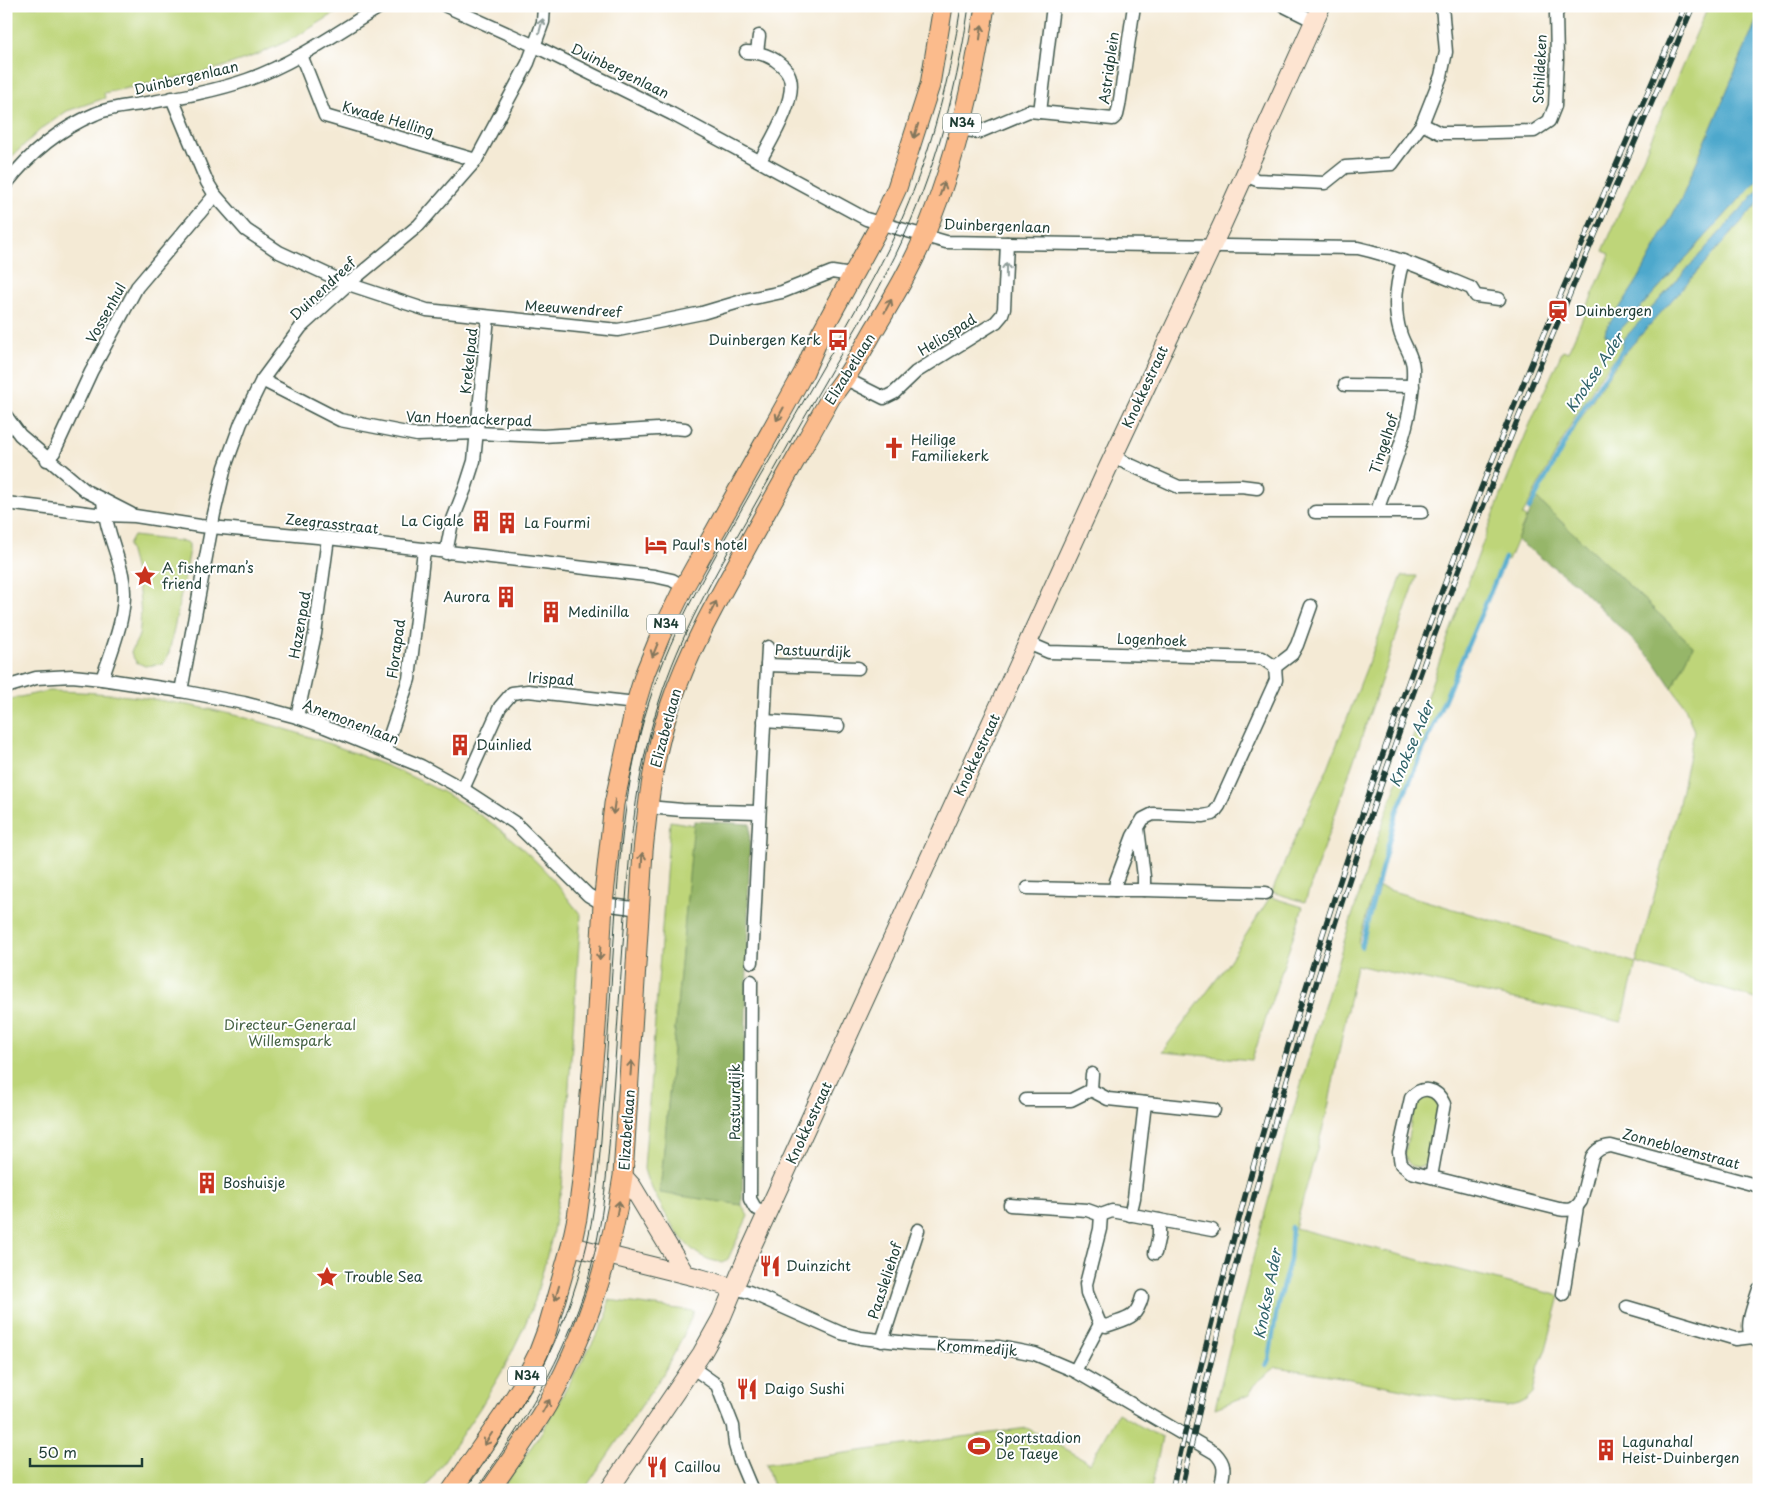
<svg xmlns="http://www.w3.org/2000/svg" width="1765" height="1496" font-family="'Playpen Sans',sans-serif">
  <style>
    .green { fill: #bed579; stroke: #6e8956 }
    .forest { fill: #96b669; stroke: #5a7a4e }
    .water { fill: #4ea8cc; stroke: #367280 }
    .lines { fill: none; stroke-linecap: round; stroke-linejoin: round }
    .stream { stroke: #4ea8cc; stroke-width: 4.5 }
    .street-casing { stroke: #3f574c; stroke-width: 15 }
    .secondary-casing { stroke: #3f574c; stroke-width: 20 }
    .primary-casing { stroke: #3f574c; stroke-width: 21 }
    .street { stroke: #fff; stroke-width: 12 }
    .secondary { stroke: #fde4d1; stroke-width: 18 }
    .primary { stroke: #fbbb8c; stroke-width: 19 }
    .tram { stroke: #1f3d34; stroke-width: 1 }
    .rail-casing { stroke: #1f3d34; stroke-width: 5.5 }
    .rail { stroke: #fff; stroke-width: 4; stroke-dasharray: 11; stroke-linecap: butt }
    .oneway { stroke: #8f9e9a }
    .oneway2 { stroke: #82765c }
    .labels { text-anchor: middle; stroke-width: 4; stroke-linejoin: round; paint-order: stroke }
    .shield { fill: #fff; stroke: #627771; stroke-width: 1 }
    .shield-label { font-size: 12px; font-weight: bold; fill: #1f3d34 }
    .street-label { font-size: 14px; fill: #1f3d34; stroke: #fff }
    .poi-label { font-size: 14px; fill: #1f3d34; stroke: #fff; text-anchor: start }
    .park-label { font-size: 14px; fill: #476345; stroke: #fff }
    .water-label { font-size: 15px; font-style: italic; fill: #2f6269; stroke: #fff }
  </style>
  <rect width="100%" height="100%" fill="#fff"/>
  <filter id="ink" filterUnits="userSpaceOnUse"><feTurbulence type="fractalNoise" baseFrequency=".02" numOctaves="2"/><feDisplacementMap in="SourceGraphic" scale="10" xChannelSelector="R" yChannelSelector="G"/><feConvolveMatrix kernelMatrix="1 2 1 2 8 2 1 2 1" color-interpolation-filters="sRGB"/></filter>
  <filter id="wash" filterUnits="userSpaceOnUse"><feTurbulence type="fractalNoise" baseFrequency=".0096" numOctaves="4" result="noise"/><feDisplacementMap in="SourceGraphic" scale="20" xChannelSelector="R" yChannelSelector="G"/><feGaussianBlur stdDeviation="1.12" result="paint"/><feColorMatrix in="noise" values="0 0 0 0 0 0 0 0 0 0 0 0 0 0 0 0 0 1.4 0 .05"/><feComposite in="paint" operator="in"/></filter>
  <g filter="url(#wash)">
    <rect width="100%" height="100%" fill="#f4ead5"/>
    <g class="green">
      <path d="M6 6H347L294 38 259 54 213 70 104 93 105 98 67 111 40 130 6 162Z"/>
      <path d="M1708 6H1759V15L1681 199 1639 278 1606 329 1605 334 1614 340 1620 330 1759 178V189L1623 340 1621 350 1601 375 1574 419 1522 516 1526 518 1508 561 1504 559 1411 773C1390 829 1376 886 1358 943L1362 944 1379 887 1636 963 1678 808 1694 731 1684 705 1672 688 1693 646 1536 498C1563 449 1590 399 1624 354L1759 202V1000L1636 963 1622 1022 1356 965 1327 1113 1295 1228 1560 1296 1546 1349 1539 1365 1533 1393 1526 1400 1518 1404 1506 1407 1485 1405 1335 1376 1276 1367 1256 1383 1249 1395 1215 1408C1249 1270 1285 1133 1327 997 1361 883 1401 770 1441 657 1478 554 1516 450 1563 350L1568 352 1610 254 1603 251Z"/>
      <path d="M133 536 187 542 189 544V555L169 653 163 664 145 666 136 662 131 653C133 647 137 641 139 635 144 603 136 574 128 545Z"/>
      <path d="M1402 576H1417L1305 902 1272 892 1304 817 1327 770Z"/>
      <path d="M48 691C159 692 269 718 372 760 410 775 449 793 483 817 506 833 529 853 548 874 560 887 570 902 581 915L562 1187 558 1201 552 1237 535 1300 524 1327 504 1368 480 1408 424 1490H6V700Z"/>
      <path d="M670 821 694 825 660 1192 742 1205 748 1216 728 1259 723 1262C684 1262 663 1208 647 1179L644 1169Z"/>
      <path d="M1270 897 1303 907 1252 1060 1162 1052 1225 968Z"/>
      <path d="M1426 1096 1434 1098 1438 1105 1429 1159C1421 1173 1408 1169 1405 1154L1414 1105 1419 1098Z"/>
      <path d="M608 1300 694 1311 681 1341 663 1374 584 1490H501L541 1433 607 1317Z"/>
      <path d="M1118 1413 1152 1433 1162 1437 1151 1490H774L766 1464 1027 1428 1090 1463Z"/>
    </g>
    <g class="forest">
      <path d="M1536 498 1693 646 1672 688 1654 661 1575 583 1517 540Z"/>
      <path d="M694 821 750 824 742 1205 660 1193Z"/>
    </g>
    <g class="water">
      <path d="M1759 15V178L1620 330 1614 340 1605 334 1606 329 1639 278 1681 199Z"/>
      <path d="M1759 189V202L1624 354 1621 350 1623 340Z"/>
    </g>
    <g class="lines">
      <g class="stream">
        <path d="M1529 509 1585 406 1625 347"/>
        <path d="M1361 947 1397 811 1505 558"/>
        <path d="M1266 1365 1269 1360 1278 1303 1290 1260 1292 1227"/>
      </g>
    </g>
  </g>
  <g filter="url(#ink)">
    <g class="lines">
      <g class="street-casing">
        <g id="street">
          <path d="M446 6 535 46 672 114 866 219 946 242 1358 248C1398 257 1434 273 1471 288L1476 296 1499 299"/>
          <path d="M1284 6 1314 21"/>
          <path d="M746 52C757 52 766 54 775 60 782 65 788 70 790 78 796 101 771 140 760 161"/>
          <path d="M757 52 759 36"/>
          <path d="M301 55 325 116 476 160"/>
          <path d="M172 98 207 182 215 195 246 230 279 252 348 284 427 310 618 330 702 313 749 299 782 292 832 272 845 274 852 278"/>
          <path d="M1040 112 1053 6"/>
          <path d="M1422 124 1441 76 1446 52 1442 6"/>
          <path d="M960 129 979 132 1029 111 1113 119 1117 115 1119 106 1134 6"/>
          <path d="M1244 175 1257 180 1325 183 1345 167 1392 164 1422 124 1440 133H1459L1534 131 1549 121 1555 106 1557 59 1556 14 1560 6"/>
          <path d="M6 184C30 153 59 129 95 114 110 107 130 106 147 103 180 97 215 91 247 80 295 63 338 32 381 6"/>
          <path d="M846 379 884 398 894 393 916 372 996 322 1002 315 1004 309 1007 243"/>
          <path d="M262 380 340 420 417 435 477 433 543 436 674 428 685 429"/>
          <path d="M1345 385 1413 386"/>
          <path d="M6 416 20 435 86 491 131 514"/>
          <path d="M1113 457 1179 487 1241 486 1257 488"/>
          <path d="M47 460 54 452 91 372 137 287 215 195"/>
          <path d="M6 503 104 515 135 516 200 526 328 538 654 576 672 580 684 587"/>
          <path d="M1377 511C1393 464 1415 418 1413 368 1413 356 1403 344 1400 332 1393 309 1396 284 1403 261"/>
          <path d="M1315 512H1422"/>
          <path d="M446 553 452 522 466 486 474 461 488 317"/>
          <path d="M1028 643 1049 652 1262 658 1275 667 1276 680 1219 806 1213 814 1203 816 1153 814 1143 819 1133 836 1116 881 1115 890H1144V877L1138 828"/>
          <path d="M767 665 858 668"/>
          <path d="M1275 667 1292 654 1297 645 1311 606"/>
          <path d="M102 679C113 647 130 608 122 574 116 549 105 527 103 500"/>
          <path d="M6 687 36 678 72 676 102 679 181 691 244 703 297 717 325 727 421 766 463 789 515 823 588 895 603 904 640 909"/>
          <path d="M181 691 214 514 225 467 241 423 262 380 301 327 348 284 419 225 476 160 528 63 543 22 544 6"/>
          <path d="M297 717 315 634 328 538"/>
          <path d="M764 721 838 726"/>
          <path d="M385 750 409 679 424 550"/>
          <path d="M463 789 500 707 512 693 528 691 636 703"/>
          <path d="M648 807 682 810 758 812"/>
          <path d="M1027 888 1115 890"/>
          <path d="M1144 890 1266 893"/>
          <path d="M752 962 768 647"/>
          <path d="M751 981 750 1199 755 1208 768 1213"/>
          <path d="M1091 1090 1092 1074"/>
          <path d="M1026 1100H1071L1091 1090 1108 1099 1214 1110"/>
          <path d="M1431 1177 1444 1104C1437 1088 1422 1085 1411 1098L1399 1152 1401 1164 1411 1172 1559 1209C1570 1211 1575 1210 1581 1201L1592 1157C1597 1149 1602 1147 1611 1146L1759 1186"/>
          <path d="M1010 1205 1087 1210 1101 1215 1112 1211 1212 1230"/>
          <path d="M1130 1215 1134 1198 1145 1103"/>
          <path d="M1155 1253 1159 1235V1220"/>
          <path d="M734 1288 749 1292 841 1333 861 1338 918 1344 999 1347 1035 1354 1075 1371 1215 1453C1228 1466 1223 1474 1220 1490"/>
          <path d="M1563 1294 1577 1207"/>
          <path d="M1627 1307 1736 1339 1753 1337"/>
          <path d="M1100 1324 1087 1293 1086 1284 1100 1229 1101 1215"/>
          <path d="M882 1341 918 1230"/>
          <path d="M1758 1341C1755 1338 1751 1336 1750 1332 1746 1323 1756 1299 1759 1289"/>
          <path d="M693 1368 717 1385 733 1426 735 1445 739 1459 752 1490"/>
          <path d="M1075 1371 1100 1324 1106 1326C1127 1318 1136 1320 1142 1297"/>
        </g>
      </g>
      <g class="secondary-casing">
        <g id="secondary">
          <path d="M623 1176 632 1186 685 1274"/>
          <path d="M571 1246 700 1278 734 1288"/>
          <path d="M609 1490 702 1353 721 1319 747 1257 1104 476 1222 225 1321 6"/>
        </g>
      </g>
      <g class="primary-casing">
        <g id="primary">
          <path d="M452 1490 503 1416 522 1386 538 1354 547 1330 571 1246 577 1218 583 1174 596 1028 603 904 614 804 636 703 645 673 661 634 684 587 804 372 821 333 881 223 897 188 930 85 943 6"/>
          <path d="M490 1490C509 1462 530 1434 547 1405 587 1334 611 1256 623 1176L643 851C648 802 654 752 670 706 688 652 716 602 744 552 772 500 802 449 831 397 848 376 861 353 874 330 895 295 917 258 931 219 958 151 974 79 985 6"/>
        </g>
      </g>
      <use href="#street" class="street"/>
      <use href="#secondary" class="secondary"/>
      <use href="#primary" class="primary"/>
      <g class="tram">
        <path d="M465 1490C518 1416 558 1353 582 1264 597 1210 600 1154 604 1098 607 1045 611 992 614 939 619 858 625 779 649 702 673 625 715 557 754 487 782 439 810 390 838 341 861 300 886 258 904 214 932 148 950 77 961 6"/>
        <path d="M476 1490C523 1423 565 1359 588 1279 604 1222 608 1164 612 1105 616 1047 620 989 624 930 629 853 635 776 659 702 680 635 714 576 749 515 774 471 798 427 824 383 845 346 868 310 887 272 930 189 956 98 969 6"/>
      </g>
      <g class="rail-casing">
        <g id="rail">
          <path d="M1172 1490C1244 1166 1343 848 1462 538 1530 359 1609 183 1685 6"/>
          <path d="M1181 1490C1253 1168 1350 853 1468 546 1537 364 1617 185 1693 6"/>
        </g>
      </g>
      <use href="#rail" class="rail"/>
    </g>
    <defs><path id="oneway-shaft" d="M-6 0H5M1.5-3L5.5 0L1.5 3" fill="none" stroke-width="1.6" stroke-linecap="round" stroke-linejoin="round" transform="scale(1.25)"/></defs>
    <g class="oneway">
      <use href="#oneway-shaft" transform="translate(541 26) rotate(-75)"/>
      <use href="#oneway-shaft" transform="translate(1006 270) rotate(-89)"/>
    </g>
    <g class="oneway2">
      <use href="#oneway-shaft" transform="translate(981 32) rotate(-82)"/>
      <use href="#oneway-shaft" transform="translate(916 131) rotate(107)"/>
      <use href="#oneway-shaft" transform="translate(942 189) rotate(-71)"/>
      <use href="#oneway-shaft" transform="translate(888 306) rotate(-62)"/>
      <use href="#oneway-shaft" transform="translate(780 414) rotate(119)"/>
      <use href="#oneway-shaft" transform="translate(713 608) rotate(-63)"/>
      <use href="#oneway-shaft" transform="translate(655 650) rotate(112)"/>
      <use href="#oneway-shaft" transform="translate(614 807) rotate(98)"/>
      <use href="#oneway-shaft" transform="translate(642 860) rotate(-87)"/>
      <use href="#oneway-shaft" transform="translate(600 953) rotate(93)"/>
      <use href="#oneway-shaft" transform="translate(631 1068) rotate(-86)"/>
      <use href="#oneway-shaft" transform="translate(618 1208) rotate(-80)"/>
      <use href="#oneway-shaft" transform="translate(557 1293) rotate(106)"/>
      <use href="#oneway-shaft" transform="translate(546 1406) rotate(-60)"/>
      <use href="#oneway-shaft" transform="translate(488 1439) rotate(124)"/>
    </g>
  </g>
  <defs>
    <g id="station-bare" transform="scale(1.725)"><path d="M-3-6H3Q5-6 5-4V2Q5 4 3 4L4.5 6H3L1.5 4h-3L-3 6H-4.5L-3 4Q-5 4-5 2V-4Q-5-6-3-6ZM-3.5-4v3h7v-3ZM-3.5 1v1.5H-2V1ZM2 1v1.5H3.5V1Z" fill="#c8321e" stroke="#fff" stroke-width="2.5" paint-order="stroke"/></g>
    <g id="bus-bare" transform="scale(1.725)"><path d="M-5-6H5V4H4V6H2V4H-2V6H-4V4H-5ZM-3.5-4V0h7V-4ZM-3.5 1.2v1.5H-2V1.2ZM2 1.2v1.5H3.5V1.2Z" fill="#c8321e" stroke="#fff" stroke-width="2.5" paint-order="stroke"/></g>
    <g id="church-bare" transform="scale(1.725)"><path d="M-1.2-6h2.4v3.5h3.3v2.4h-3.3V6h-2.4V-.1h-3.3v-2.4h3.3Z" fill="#c8321e" stroke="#fff" stroke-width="2.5" paint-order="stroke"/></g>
    <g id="building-bare" transform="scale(1.725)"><path d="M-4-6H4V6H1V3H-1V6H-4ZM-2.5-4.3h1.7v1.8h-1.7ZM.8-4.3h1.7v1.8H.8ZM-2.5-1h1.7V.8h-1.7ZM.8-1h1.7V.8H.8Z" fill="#c8321e" stroke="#fff" stroke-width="2.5" paint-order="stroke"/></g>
    <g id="hotel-bare" transform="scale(1.725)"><path d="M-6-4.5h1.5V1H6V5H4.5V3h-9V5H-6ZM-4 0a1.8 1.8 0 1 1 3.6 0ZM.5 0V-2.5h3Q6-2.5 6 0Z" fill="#c8321e" stroke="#fff" stroke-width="2.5" paint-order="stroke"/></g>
    <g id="sight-bare" transform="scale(1.725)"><path d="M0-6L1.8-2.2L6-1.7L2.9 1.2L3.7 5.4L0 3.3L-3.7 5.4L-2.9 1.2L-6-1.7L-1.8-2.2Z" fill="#c8321e" stroke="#fff" stroke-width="2.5" paint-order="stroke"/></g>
    <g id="restaurant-bare" transform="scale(1.725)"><path d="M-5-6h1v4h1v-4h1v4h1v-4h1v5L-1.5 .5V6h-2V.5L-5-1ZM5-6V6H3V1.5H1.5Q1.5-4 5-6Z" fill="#c8321e" stroke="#fff" stroke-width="2.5" paint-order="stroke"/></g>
    <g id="stadium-bare" transform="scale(1.725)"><path d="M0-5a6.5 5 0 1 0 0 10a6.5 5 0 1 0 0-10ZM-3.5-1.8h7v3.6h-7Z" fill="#c8321e" stroke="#fff" stroke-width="2.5" paint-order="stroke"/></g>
  </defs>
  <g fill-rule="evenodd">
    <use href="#station-bare" x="1558" y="311"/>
    <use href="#bus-bare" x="838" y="340"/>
    <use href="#church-bare" x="894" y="448"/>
    <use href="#building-bare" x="481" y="521"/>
    <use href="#building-bare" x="507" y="523"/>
    <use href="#hotel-bare" x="656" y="545"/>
    <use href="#sight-bare" x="145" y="576"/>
    <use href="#building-bare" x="506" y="597"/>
    <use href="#building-bare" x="551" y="612"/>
    <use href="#building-bare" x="460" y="745"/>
    <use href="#building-bare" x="207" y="1183"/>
    <use href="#restaurant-bare" x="770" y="1266"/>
    <use href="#sight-bare" x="327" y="1277"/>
    <use href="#restaurant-bare" x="747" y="1389"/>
    <use href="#stadium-bare" x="979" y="1446"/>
    <use href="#building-bare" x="1606" y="1450"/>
    <use href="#restaurant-bare" x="657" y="1467"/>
  </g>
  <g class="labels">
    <g class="shield">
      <rect x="943" y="113.5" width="38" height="19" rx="4"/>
      <rect x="647" y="614.5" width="38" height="19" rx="4"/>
      <rect x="508" y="1366.5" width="38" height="19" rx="4"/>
    </g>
    <g class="shield-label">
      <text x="962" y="127">N34</text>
      <text x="666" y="628">N34</text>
      <text x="527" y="1380">N34</text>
    </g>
    <g class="street-label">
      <text transform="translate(1109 68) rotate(-82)" y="5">Astridplein</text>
      <text transform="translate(1540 69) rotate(-87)" y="5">Schildeken</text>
      <text transform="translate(620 71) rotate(26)" y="5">Duinbergenlaan</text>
      <text transform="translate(186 78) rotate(-13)" y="5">Duinbergenlaan</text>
      <text transform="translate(388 119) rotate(16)" y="5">Kwade Helling</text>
      <text transform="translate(997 226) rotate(2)" y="5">Duinbergenlaan</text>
      <text transform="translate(323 289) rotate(-43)" y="5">Duinendreef</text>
      <text transform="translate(573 309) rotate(4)" y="5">Meeuwendreef</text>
      <text transform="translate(106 313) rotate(-61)" y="5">Vossenhul</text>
      <text transform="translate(947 335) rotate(-32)" y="5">Heliospad</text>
      <text transform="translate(469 361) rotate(-84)" y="5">Krekelpad</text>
      <text transform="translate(850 369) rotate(-58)" y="5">Elizabetlaan</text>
      <text transform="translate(1145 387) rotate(-65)" y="5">Knokkestraat</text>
      <text transform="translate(469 419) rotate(2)" y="5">Van Hoenackerpad</text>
      <text transform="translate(1384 444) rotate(-72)" y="5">Tingelhof</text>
      <text transform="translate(332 524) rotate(6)" y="5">Zeegrasstraat</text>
      <text transform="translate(300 625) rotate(-80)" y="5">Hazenpad</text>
      <text transform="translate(1152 640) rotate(2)" y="5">Logenhoek</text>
      <text transform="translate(396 649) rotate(-82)" y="5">Florapad</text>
      <text transform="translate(813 651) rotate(2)" y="5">Pastuurdijk</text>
      <text transform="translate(551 679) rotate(4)" y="5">Irispad</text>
      <text transform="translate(351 722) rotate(21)" y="5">Anemonenlaan</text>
      <text transform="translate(666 728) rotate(-75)" y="5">Elizabetlaan</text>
      <text transform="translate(977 755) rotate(-65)" y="5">Knokkestraat</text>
      <text transform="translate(735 1102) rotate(-90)" y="5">Pastuurdijk</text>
      <text transform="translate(809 1123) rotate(-65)" y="5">Knokkestraat</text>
      <text transform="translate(627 1130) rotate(-86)" y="5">Elizabetlaan</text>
      <text transform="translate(1681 1149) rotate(15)" y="5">Zonnebloemstraat</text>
      <text transform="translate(885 1281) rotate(-72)" y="5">Paasleliehof</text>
      <text transform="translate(977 1348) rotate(4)" y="5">Krommedijk</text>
    </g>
    <g class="poi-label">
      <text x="1575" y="316">Duinbergen</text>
      <text x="821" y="345" text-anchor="end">Duinbergen Kerk</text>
      <text x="911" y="445">Heilige<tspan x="911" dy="16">Familiekerk</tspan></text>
      <text x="464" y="526" text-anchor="end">La Cigale</text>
      <text x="524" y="528">La Fourmi</text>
      <text x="672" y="550">Paul's hotel</text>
      <text x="162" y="573">A fisherman’s<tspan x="162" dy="16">friend</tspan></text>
      <text x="490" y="602" text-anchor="end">Aurora</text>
      <text x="568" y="617">Medinilla</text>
      <text x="476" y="750">Duinlied</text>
      <text x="223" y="1188">Boshuisje</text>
      <text x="786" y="1271">Duinzicht</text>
      <text x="344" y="1282">Trouble Sea</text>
      <text x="764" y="1394">Daigo Sushi</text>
      <text x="996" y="1443">Sportstadion<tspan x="996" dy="16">De Taeye</tspan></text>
      <text x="1622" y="1447">Lagunahal<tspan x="1622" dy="16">Heist-Duinbergen</tspan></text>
      <text x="674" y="1472">Caillou</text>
    </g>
    <g class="park-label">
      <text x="290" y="1030">Directeur-Generaal<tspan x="290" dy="16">Willemspark</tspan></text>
    </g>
    <g class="water-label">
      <text transform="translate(1595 373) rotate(-56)" y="5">Knokse Ader</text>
      <text transform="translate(1412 744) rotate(-67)" y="5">Knokse Ader</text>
      <text transform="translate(1268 1294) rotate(-79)" y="5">Knokse Ader</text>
    </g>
  </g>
  <rect width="1765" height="1496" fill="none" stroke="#fff" stroke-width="25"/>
  <path d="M30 1458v8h112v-8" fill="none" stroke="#1f3d34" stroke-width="2.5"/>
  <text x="38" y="1458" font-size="15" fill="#1f3d34" stroke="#ffffff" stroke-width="4" paint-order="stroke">50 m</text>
</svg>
